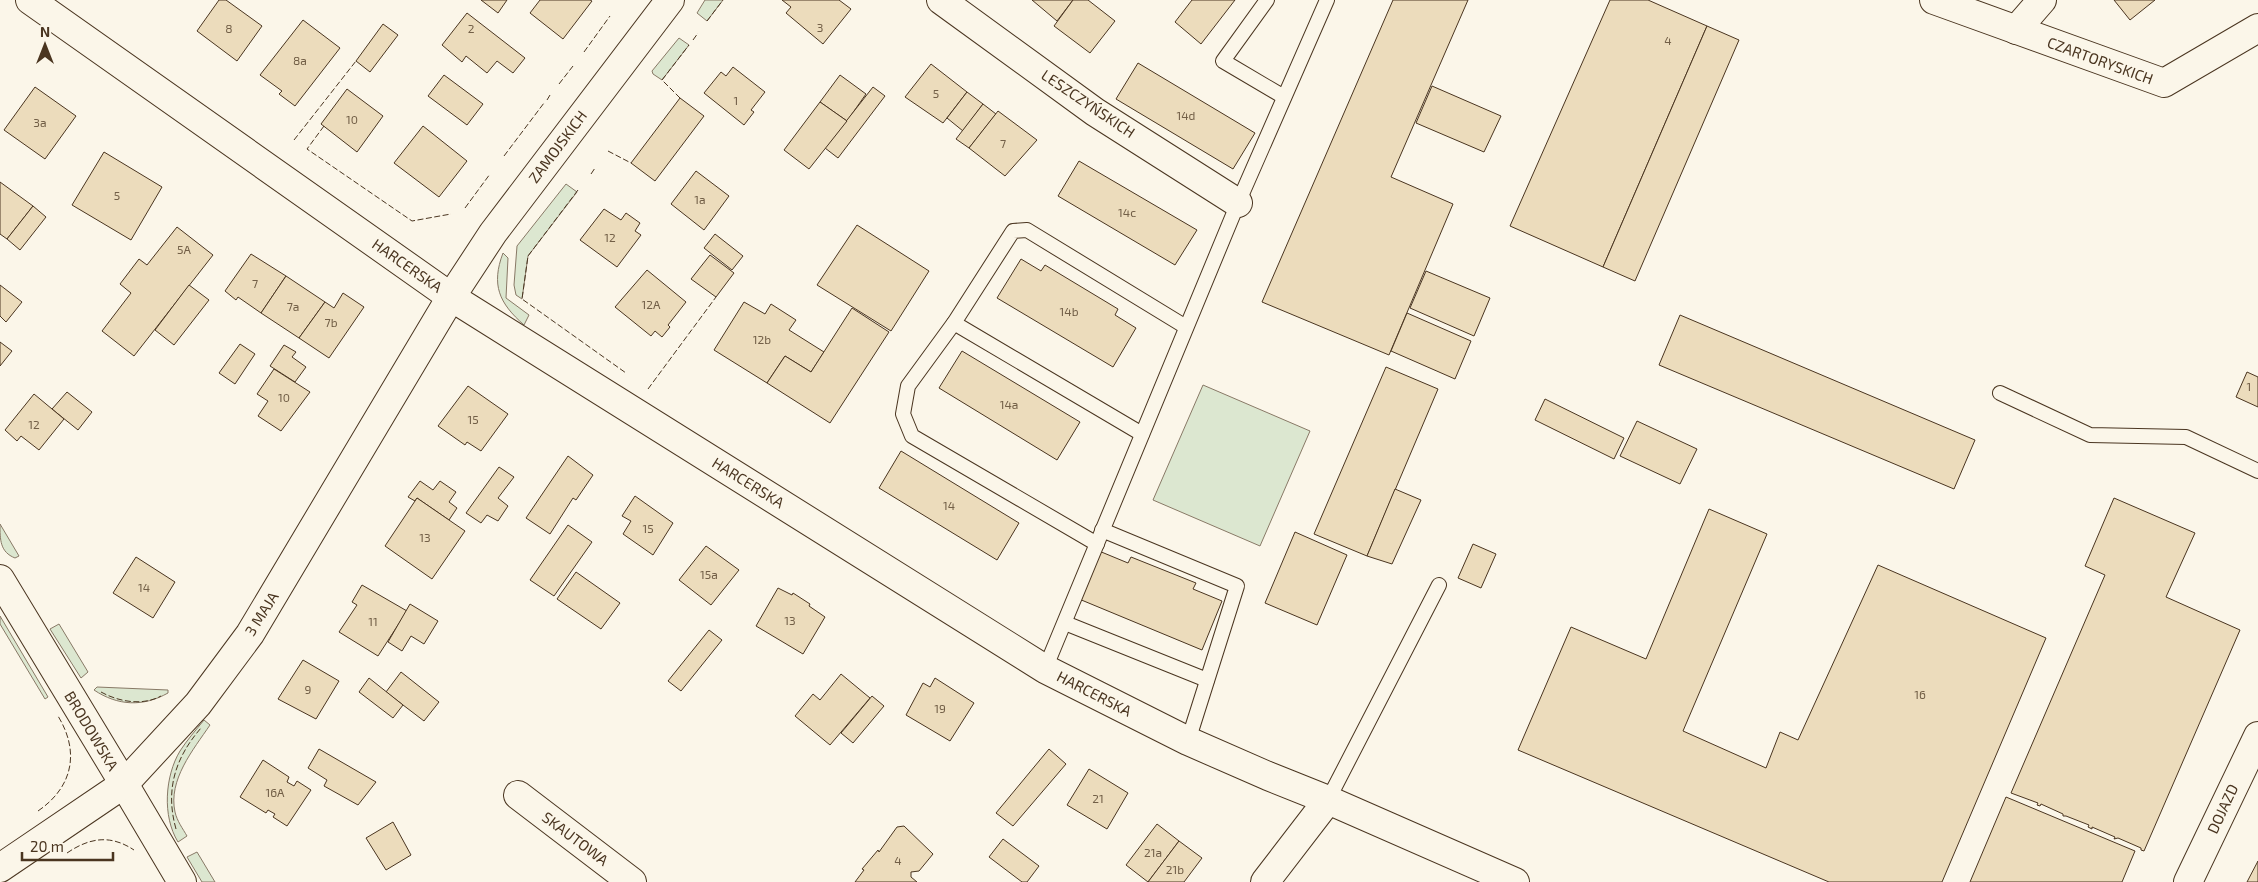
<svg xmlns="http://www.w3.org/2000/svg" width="2258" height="882" font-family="'Exo 2',sans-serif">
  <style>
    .green { fill: #dce7d0; stroke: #887966 }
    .building { fill: #ecdcbc; stroke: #4a3520 }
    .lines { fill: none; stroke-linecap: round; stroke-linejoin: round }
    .lane-casing { stroke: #4a3520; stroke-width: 16 }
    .street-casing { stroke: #4a3520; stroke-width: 30 }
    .secondary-casing { stroke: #4a3520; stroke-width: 30 }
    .lane { stroke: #fbf6e9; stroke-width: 14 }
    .street { stroke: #fbf6e9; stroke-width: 28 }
    .secondary { stroke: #fbf6e9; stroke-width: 28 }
    .fence { stroke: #4a3520; stroke-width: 1; stroke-dasharray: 6 2.5; stroke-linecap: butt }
    .labels { text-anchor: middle; stroke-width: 4; stroke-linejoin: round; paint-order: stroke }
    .number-label { font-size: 12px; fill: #725f47 }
    .street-label { font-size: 15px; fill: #4a3520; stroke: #fbf6e9 }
  </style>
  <rect width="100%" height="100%" fill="#fbf6e9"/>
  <g class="green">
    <path d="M705 0H723L707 21 697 13Z"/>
    <path d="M679 38 689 45 662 80 653 74 652 71Z"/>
    <path d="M566 184 577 192 528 256 522 299 516 295 514 285 517 246Z"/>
    <path d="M503 253 508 258 506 298 529 315 524 325C499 303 491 285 503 253Z"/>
    <path d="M1203 385 1310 431 1260 546 1153 500Z"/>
    <path d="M0 524 19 556 15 558C0 552 0 540 0 524Z"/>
    <path d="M0 616 48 697 45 699 0 624Z"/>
    <path d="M59 624 88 672 81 678 50 629Z"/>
    <path d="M97 687 168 690V693C143 707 118 706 94 690Z"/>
    <path d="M204 720 210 725C193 750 168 780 175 812 177 821 183 829 187 836L178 842C162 816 165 776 180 751 187 740 196 730 204 720Z"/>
    <path d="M197 852 215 882H202L187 857Z"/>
  </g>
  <g class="building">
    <path d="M219 0H226L262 26 237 61 197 31Z"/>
    <path d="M481 0H507L498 13Z"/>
    <path d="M540 0H590L592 1 563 39 530 13Z"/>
    <path d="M782 0H839L851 9 823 44 786 13 791 7Z"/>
    <path d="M1032 0H1073L1057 21Z"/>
    <path d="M1073 0H1088L1115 21 1090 53 1054 26Z"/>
    <path d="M1192 0H1235L1201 44 1175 22Z"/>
    <path d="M1393 0H1468L1391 177 1453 204 1389 355 1262 302Z"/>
    <path d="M1610 0H1648L1707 26 1603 267 1510 226Z"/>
    <path d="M2114 0H2155L2130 20Z"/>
    <path d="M467 13 525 58 513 73 497 61 487 73 466 56 462 62 442 45Z"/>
    <path d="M303 20 340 48 295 106 279 94 282 91 260 75Z"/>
    <path d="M383 24 398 35 370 72 356 61Z"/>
    <path d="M1707 26 1739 40 1635 281 1603 267Z"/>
    <path d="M1138 63 1255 133 1233 169 1116 99Z"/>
    <path d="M931 64 967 92 943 123 905 97Z"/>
    <path d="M733 67 765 92 751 110 754 112 744 125 704 93 721 72 726 76Z"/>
    <path d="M444 75 483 104 467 125 428 96Z"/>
    <path d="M840 75 866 94 847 121 820 102Z"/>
    <path d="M1432 86 1501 116 1484 152 1416 123Z"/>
    <path d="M35 87 76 116 45 159 4 130Z"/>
    <path d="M873 87 885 96 838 158 825 148Z"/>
    <path d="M347 89 383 116 357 152 321 124Z"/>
    <path d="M967 92 983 104 963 131 947 118Z"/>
    <path d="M680 98 704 116 655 181 631 163Z"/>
    <path d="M820 102 847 121 809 169 784 150Z"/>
    <path d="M983 104 996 114 969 148 956 139Z"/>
    <path d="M998 111 1037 140 1005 176 969 148Z"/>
    <path d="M423 126 467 161 439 197 394 163Z"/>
    <path d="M104 152 162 187 131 240 72 205Z"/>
    <path d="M1079 161 1197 230 1175 265 1058 196Z"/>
    <path d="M696 171 729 196 704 230 671 204Z"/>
    <path d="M0 182 33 206 7 239 0 234Z"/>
    <path d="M33 206 46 217 20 250 7 239Z"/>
    <path d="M604 209 621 220 626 213 640 223 635 231 641 235 617 267 580 240Z"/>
    <path d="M857 225 929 271 891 331 817 285Z"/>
    <path d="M177 227 213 255 134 356 102 331 131 293 120 284 139 259 147 265Z"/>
    <path d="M715 234 743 256 732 270 704 248Z"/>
    <path d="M251 254 286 276 261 313 238 297 236 300 225 291Z"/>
    <path d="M710 255 734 273 716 297 691 279Z"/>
    <path d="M1021 259 1041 271 1045 265 1118 309 1115 315 1136 328 1113 367 997 298Z"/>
    <path d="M647 270 686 302 668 325 670 327 662 337 655 331 651 336 615 307Z"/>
    <path d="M1426 271 1490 298 1474 336 1410 308Z"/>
    <path d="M286 276 325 302 299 338 261 313Z"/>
    <path d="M0 285 22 302 6 322 0 316Z"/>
    <path d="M189 285 209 300 174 345 155 330Z"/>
    <path d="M343 293 364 307 329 358 299 338 325 302 334 308Z"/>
    <path d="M744 302 765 314 771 304 796 320 789 330 824 352 811 372 785 356 767 383 714 350Z"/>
    <path d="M852 308 889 332 830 423 767 383 785 356 811 372Z"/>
    <path d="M1407 313 1471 341 1455 379 1391 351Z"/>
    <path d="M1680 315 1975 440 1954 489 1659 365Z"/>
    <path d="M0 342 12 351 0 366Z"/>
    <path d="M240 344 255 354 235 384 219 373Z"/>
    <path d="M284 345 296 352 292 357 306 367 295 382 270 366Z"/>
    <path d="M962 351 1080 422 1057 460 939 388Z"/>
    <path d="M1386 367 1438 389 1367 556 1314 534Z"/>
    <path d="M274 369 310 392 281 431 258 416 268 401 257 394Z"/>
    <path d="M2247 372 2258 377V407L2236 397Z"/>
    <path d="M468 386 508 414 481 451 467 442 465 445 438 426Z"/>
    <path d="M67 392 92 412 78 430 52 409Z"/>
    <path d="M34 394 64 419 39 450 21 436 17 441 5 430Z"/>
    <path d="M1545 399 1624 438 1614 459 1535 420Z"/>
    <path d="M1637 421 1697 449 1680 484 1620 456Z"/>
    <path d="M901 451 1019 523 997 560 879 488Z"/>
    <path d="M568 456 593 475 576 500 573 498 550 534 526 518Z"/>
    <path d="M499 467 514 477 498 498 508 506 498 521 487 515 481 523 466 513Z"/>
    <path d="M420 481 433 490 440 481 456 492 449 502 457 508 449 520 417 498 415 501 408 497Z"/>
    <path d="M1395 489 1421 500 1392 564 1367 556Z"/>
    <path d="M635 496 673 523 653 555 623 534 631 521 622 516Z"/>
    <path d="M417 498 465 531 432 579 385 546Z"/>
    <path d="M2114 498 2195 533 2166 597 2240 630 2144 851 2141 850V848L2118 838 2114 839 2115 837 2092 827V829L2088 827 2089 825 2066 816H2063V814L2041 804 2040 806 2037 805 2038 803 2011 793 2105 575 2085 566Z"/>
    <path d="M1709 509 1767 534 1683 731 1766 768 1780 732 1798 740 1878 565 2046 638 1942 882H1829L1518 750 1571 627 1646 659Z"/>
    <path d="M568 525 592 542 554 596 530 580Z"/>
    <path d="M1295 532 1347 555 1317 625 1265 603Z"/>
    <path d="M1473 544 1496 554 1481 588 1458 578Z"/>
    <path d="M706 546 739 570 711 605 679 580Z"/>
    <path d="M1099 551 1128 563 1131 557 1196 583 1193 589 1222 601 1202 650 1079 599Z"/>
    <path d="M136 557 175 582 153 618 113 593Z"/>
    <path d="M576 572 620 603 601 629 557 599Z"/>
    <path d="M362 585 407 611 378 656 339 632 357 605 352 602Z"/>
    <path d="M778 588 792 595 793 593 810 604 809 606 825 617 803 654 756 626Z"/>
    <path d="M410 604 438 621 424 644 411 636 402 651 388 642Z"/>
    <path d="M709 630 722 640 681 691 668 681Z"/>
    <path d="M303 660 339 681 316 719 278 699Z"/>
    <path d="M401 672 439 702 424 721 386 692Z"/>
    <path d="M841 674 870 698 830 745 795 716 813 694 820 700Z"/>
    <path d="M369 678 403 705 393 718 359 692Z"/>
    <path d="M935 678 974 703 950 741 906 715 923 683 930 687Z"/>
    <path d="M872 696 884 706 853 743 841 733Z"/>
    <path d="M319 749 376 782 358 805 324 786 327 780 308 768Z"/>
    <path d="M1049 749 1066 764 1013 826 996 813Z"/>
    <path d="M263 760 289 777 287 782 294 786 297 781 311 790 287 826 273 817 275 814 268 810 266 813 240 797Z"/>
    <path d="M1089 769 1128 793 1107 829 1067 805Z"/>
    <path d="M2006 797 2135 851 2122 882H1970Z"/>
    <path d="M393 822 411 855 386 870 366 838Z"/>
    <path d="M1157 824 1179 841 1148 882 1126 865Z"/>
    <path d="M904 826 933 854 919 871 911 872V877L917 882H855L864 870 862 869 878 850 879 852 897 827Z"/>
    <path d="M1003 839 1039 866 1027 882H1022L989 857Z"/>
    <path d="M1179 841 1202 858 1184 882H1148Z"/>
    <path d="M2258 861V882H2247Z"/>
  </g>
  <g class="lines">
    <g class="lane-casing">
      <g id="lane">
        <path d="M1267 0 1223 61 1284 97"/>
        <path d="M954 323 1142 434"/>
        <path d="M2000 393 2090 435 2186 437 2258 471"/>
        <path d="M1102 530 1237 586 1188 741"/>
        <path d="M1097 544 912 436 903 414 908 386 954 323 1013 231 1027 230 1186 327"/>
        <path d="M1065 623 1207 680"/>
        <path d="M1045 669 1238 203 1327 0"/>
        <path d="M1328 800 1439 585"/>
      </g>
    </g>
    <g class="street-casing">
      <g id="street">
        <path d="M30 0 451 297"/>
        <path d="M941 0 1095 112 1238 203"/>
        <path d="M1934 0 2164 83 2258 28"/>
        <path d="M2016 30 2042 0"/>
        <path d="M0 579 124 784"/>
        <path d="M518 795 632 882"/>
        <path d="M1265 882 1328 800"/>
        <path d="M2188 882 2258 736"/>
      </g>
    </g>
    <g class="secondary-casing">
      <g id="secondary">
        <path d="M451 297 1045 669 1188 741 1268 776 1328 800 1515 882"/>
        <path d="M124 784 182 882"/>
        <path d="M0 868 124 784 198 704 250 634 451 297 493 233 670 0"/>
      </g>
    </g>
    <use href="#lane" class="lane"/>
    <use href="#street" class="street"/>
    <use href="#secondary" class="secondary"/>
    <g class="fence">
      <path d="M707 21 723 0"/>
      <path d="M693 40 698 33"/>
      <path d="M584 52 610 16"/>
      <path d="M559 84 573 66"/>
      <path d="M680 98 662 80 689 45"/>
      <path d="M547 100 550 95"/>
      <path d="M324 126 307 149 412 221 451 214"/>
      <path d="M294 140 356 61"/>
      <path d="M608 151 631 163"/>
      <path d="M504 156 544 103"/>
      <path d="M591 174 595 168"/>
      <path d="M578 190 528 256 522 299 626 373"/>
      <path d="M465 208 490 174"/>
      <path d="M648 389 716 297"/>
      <path d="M101 692C119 702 143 706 161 696"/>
      <path d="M38 811C73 787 80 752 58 716"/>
      <path d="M176 829C165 790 175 758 201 728"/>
      <path d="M67 853C89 838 110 834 134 850"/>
    </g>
  </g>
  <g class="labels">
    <g class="number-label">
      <text x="820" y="32">3</text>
      <text x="229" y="33">8</text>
      <text x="471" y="33">2</text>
      <text x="1668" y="45">4</text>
      <text x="300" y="65">8a</text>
      <text x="936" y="98">5</text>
      <text x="736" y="105">1</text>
      <text x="1186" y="120">14d</text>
      <text x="352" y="124">10</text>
      <text x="40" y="127">3a</text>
      <text x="1003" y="148">7</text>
      <text x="117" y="200">5</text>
      <text x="700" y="204">1a</text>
      <text x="1127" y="217">14c</text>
      <text x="610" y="242">12</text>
      <text x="184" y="254">5A</text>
      <text x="255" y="288">7</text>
      <text x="651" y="309">12A</text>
      <text x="293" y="311">7a</text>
      <text x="1069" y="316">14b</text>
      <text x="331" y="327">7b</text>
      <text x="762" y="344">12b</text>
      <text x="2249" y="391">1</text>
      <text x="284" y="402">10</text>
      <text x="1009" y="409">14a</text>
      <text x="473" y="424">15</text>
      <text x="34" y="429">12</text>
      <text x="949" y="510">14</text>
      <text x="648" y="533">15</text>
      <text x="425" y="542">13</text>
      <text x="709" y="579">15a</text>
      <text x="144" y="592">14</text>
      <text x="790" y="625">13</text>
      <text x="373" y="626">11</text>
      <text x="308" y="694">9</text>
      <text x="1920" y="699">16</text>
      <text x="940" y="713">19</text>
      <text x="275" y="797">16A</text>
      <text x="1098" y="803">21</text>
      <text x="1153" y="857">21a</text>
      <text x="898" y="865">4</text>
      <text x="1175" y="874">21b</text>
    </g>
    <g class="street-label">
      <text transform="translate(2100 61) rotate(20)" y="5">CZARTORYSKICH</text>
      <text transform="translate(1088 104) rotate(34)" y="5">LESZCZYŃSKICH</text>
      <text transform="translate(558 147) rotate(-53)" y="5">ZAMOJSKICH</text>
      <text transform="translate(407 266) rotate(35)" y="5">HARCERSKA</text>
      <text transform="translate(748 483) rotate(32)" y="5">HARCERSKA</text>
      <text transform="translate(262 614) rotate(-58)" y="5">3 MAJA</text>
      <text transform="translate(1094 694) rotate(27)" y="5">HARCERSKA</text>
      <text transform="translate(91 731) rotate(59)" y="5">BRODOWSKA</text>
      <text transform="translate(2223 809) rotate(-65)" y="5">DOJAZD</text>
      <text transform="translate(575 839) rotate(37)" y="5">SKAUTOWA</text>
    </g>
  </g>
  <g transform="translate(45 45)" stroke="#fbf6e9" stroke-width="4" paint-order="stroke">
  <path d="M0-4L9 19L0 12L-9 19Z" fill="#4a3520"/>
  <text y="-8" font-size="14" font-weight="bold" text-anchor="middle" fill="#4a3520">N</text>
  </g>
  <path d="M22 852v8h91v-8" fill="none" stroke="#4a3520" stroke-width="2.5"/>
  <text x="30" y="852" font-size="15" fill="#4a3520" stroke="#fbf6e9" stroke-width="4" paint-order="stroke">20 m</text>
</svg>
